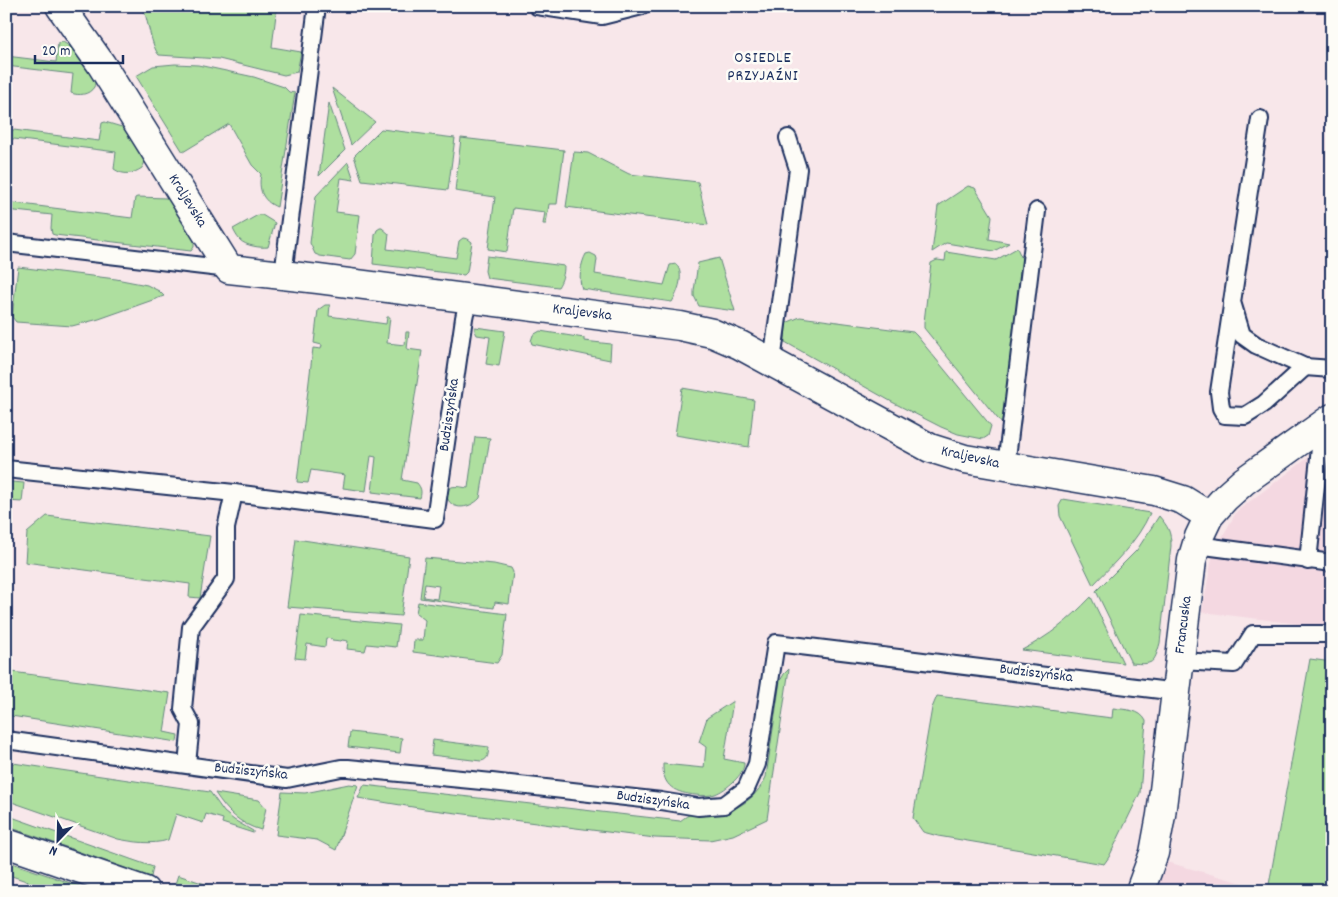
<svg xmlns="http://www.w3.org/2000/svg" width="1338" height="897" font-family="Dekko,sans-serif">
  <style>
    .built { fill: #f4d8e1 }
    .green { fill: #aedf9f; stroke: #64877e; fill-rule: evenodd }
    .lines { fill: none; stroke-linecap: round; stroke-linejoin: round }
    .lane-casing { stroke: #1b2f5e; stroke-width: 20 }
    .street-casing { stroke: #1b2f5e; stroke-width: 31 }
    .secondary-casing { stroke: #1b2f5e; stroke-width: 31 }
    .lane { stroke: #fdfcf7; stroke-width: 16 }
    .street { stroke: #fdfcf7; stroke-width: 28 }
    .secondary { stroke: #fdfcf7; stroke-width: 28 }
    .labels { text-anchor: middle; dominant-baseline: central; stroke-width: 5; stroke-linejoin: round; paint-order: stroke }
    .street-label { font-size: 15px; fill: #1b2f5e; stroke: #fdfcf7 }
    .neighbourhood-label { font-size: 16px; letter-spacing: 1px; fill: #1b2f5e; stroke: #fdfcf7 }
  </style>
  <rect width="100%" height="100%" fill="#f8e7ea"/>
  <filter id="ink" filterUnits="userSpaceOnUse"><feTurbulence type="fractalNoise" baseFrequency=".02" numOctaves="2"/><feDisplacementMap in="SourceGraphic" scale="10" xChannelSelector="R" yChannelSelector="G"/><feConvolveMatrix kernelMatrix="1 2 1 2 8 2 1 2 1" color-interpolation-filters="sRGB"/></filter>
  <g filter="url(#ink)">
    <g class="built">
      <path d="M1332 440V628L1202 612 1213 553 1237 511Z"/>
      <path d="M1163 861 1268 890 1270 891H1150Z"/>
    </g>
    <g class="green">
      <path d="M143 6H277L272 47 301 52 297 72 284 75 219 59 159 55C152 48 147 18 143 6Z"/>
      <path d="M63 42 75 50 96 79C95 82 95 85 94 87 89 95 79 96 71 93L73 74 6 66V56L56 62 58 43Z"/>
      <path d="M175 64 198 65 254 77 284 87 289 92 295 93 277 207C262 201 258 189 261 174L252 165 229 124 183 152 136 76 153 66Z"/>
      <path d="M332 88 375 122 351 145Z"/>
      <path d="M329 103 345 150 319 176Z"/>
      <path d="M105 122 125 128 128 131 144 158 145 162 142 168C133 174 124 176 114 169L116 152 6 138V129L99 141 102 123Z"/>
      <path d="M381 129 455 138 448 190 362 180 354 156Z"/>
      <path d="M461 138 564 150 557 204H549L546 224H543L545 212 513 208 507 252 488 249 495 197 455 191Z"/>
      <path d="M574 152 588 153 629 174 698 182 708 225 566 207Z"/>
      <path d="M348 162 354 180 341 178 336 212 360 215 355 254 350 260 320 256 315 254 310 243 316 196Z"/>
      <path d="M968 186 975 188 992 216 989 239 1009 243 994 251 946 243 932 252 938 206Z"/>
      <path d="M137 197 167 198 173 202 194 238V247L191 251 55 235 52 234 51 228 52 215 6 210V202L132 218 135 198Z"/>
      <path d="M258 215H262L275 223 268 247C260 248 246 246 240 240 237 237 235 233 233 229Z"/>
      <path d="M380 228H382L389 234 387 249 456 258 459 241 463 238 468 239 472 242 467 272 464 275 373 264 375 235 377 230Z"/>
      <path d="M1017 248 1023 261 1002 424 924 328V322L931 263 937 260 945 261 946 252 996 260Z"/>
      <path d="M590 253 596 256 597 259 595 274 664 285 670 265 676 264C685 274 678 292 672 302L582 289C578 279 581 263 586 254Z"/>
      <path d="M487 256 564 266C564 274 562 281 558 287L487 278 485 271Z"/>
      <path d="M719 258 735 311 699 306 694 296V291L698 263Z"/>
      <path d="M18 267 116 279 147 285 159 291 164 296 99 319 72 326 16 322 12 317Z"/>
      <path d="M325 305H330L329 316 386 324 387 317H390L387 343 405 345 406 332H409L407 349 422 351 402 480 417 483C421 488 422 491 420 498L372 492 376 457 371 456 366 491 343 488 345 475 311 470 308 483 297 482 313 348 321 349 322 345 314 343 318 310Z"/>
      <path d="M800 317 913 332 917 336 991 426 988 436 983 439 958 434 941 427 892 402 785 342 786 323Z"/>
      <path d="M475 327 505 331 499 366 486 364 490 337 477 335 475 331Z"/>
      <path d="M540 331 584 338V341L611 344 610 360 532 344 531 341 533 335Z"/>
      <path d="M682 388 754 400 749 447 675 435Z"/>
      <path d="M475 437 490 438 480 498C469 510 447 512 446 491 451 484 460 487 468 488Z"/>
      <path d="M12 482 24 483 22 502 6 501V483Z"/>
      <path d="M1063 499 1150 513C1138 541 1114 563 1093 585L1060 516 1059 506Z"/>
      <path d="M47 516 210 536 200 598 189 597 190 584 25 562 27 533Z"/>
      <path d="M1159 516C1168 527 1171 531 1171 546L1160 643C1154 664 1153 665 1131 663L1096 591 1137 550Z"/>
      <path d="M296 539 409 556 401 616 287 607Z"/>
      <path d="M425 558 494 564 511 568 513 572 509 604 495 602 494 608 420 598ZM425 584 439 586 437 599 423 597Z"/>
      <path d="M1091 597 1123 663 1022 650C1051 635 1068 621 1091 597Z"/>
      <path d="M418 602 507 614 502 655 497 663 413 652 414 640H423L425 620 416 613Z"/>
      <path d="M301 615 399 625 396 647 367 644 365 651 347 649 348 641 342 640 341 641 332 640V639L326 638 325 647 307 644 305 659 295 658Z"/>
      <path d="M1310 659 1332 662V891H1270L1268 890Z"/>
      <path d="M789 669 767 819 733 835 710 840 655 838 425 809 358 798 364 785 680 821C684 818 689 814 694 813 698 811 704 814 709 814 734 814 756 799 766 777L780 681 784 674Z"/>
      <path d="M12 672 170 693 164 732 178 735 177 742 11 716 7 711 6 706Z"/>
      <path d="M937 696 1112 718 1113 708C1126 710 1140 709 1146 721L1140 793 1109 857 1104 864 938 836 923 832 913 818 932 708Z"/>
      <path d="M733 701 724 759 744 763C745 774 726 790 715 794 709 796 702 796 696 795 676 793 662 787 663 764L704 768 706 747 699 742 707 718Z"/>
      <path d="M350 732 402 738 400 753 348 747Z"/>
      <path d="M433 740 489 747C488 753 489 760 481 761L431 755Z"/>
      <path d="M6 762 210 792 224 812 234 820 253 831V833L222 823 223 819 206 814 203 823 176 814 168 840C152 845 133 842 118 839L6 800Z"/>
      <path d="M349 784 358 785 336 850 317 840 276 835 282 792 305 793Z"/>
      <path d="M215 793 259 800 266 808 261 830C239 824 227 811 215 793Z"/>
      <path d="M6 815 153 867 151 877 6 826Z"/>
      <path d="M6 861 94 891H55L6 874Z"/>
      <path d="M178 875 226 891H194L175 884Z"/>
    </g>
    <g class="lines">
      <defs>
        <g id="lane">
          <path d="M537 6 602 16 642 6"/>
          <path d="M1260 119 1232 302 1242 335 1256 345 1305 367 1332 369"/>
          <path d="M6 243 229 269"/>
          <path d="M283 275 317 6"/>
          <path d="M1232 306 1219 392 1221 408 1225 415 1245 416 1264 404 1305 367"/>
          <path d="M772 362 798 169 788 138"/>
          <path d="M1006 466 1037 211"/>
          <path d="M6 469 234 493 435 519 464 318 468 299"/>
          <path d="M1197 545 1332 563"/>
          <path d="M1308 561 1320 448 1318 428"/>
          <path d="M1180 661 1234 664 1253 634H1332"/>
          <path d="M6 740 287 779 341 768H348L492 782 661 801 698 807 724 805 746 789 757 764 776 643 1177 692"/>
          <path d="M187 764 191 724 183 709 191 627 226 579V528L234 493"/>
        </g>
        <g id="street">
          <path d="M60 6 101 64 229 269 318 279 680 326 712 333 740 345 930 448 965 459 1154 491 1183 500 1209 516"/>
          <path d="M1140 891 1154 853 1161 815 1192 560 1199 537 1209 516 1225 498 1244 481 1332 418"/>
        </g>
        <path id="secondary" d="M6 843 145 891"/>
      </defs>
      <use href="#lane" class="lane-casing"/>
      <use href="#street" class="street-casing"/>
      <use href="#secondary" class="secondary-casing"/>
      <use href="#lane" class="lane"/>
      <use href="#street" class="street"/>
      <use href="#secondary" class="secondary"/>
    </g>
  </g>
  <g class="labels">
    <g class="street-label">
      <text transform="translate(187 201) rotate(58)">Kraljevska</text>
      <text transform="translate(582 313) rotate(7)">Kraljevska</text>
      <text transform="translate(450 415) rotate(-82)">Budziszyńska</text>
      <text transform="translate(970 458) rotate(13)">Kraljevska</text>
      <text transform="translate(1184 625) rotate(-83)">Francuska</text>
      <text transform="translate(1036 674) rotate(7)">Budziszyńska</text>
      <text transform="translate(251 772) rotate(6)">Budziszyńska</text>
      <text transform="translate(653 801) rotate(8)">Budziszyńska</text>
    </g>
    <g class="neighbourhood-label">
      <text x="763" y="58">OSIEDLE<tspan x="763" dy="18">PRZYJAŹNI</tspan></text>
    </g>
  </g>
  <rect width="1338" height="897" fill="none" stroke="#fdfcf7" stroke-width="25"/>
  <rect x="12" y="12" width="1313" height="872" fill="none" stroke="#1b2f5e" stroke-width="2" filter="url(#ink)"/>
  <g transform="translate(58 840) rotate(203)" stroke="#fdfcf7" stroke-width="4" paint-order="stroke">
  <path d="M0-4L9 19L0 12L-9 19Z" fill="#1b2f5e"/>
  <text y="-8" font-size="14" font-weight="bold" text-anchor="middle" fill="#1b2f5e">N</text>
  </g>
  <path d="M35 55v8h88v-8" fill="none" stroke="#1b2f5e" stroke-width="2.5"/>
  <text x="42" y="55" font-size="15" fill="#1b2f5e" stroke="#fdfcf7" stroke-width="4" paint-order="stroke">20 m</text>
</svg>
